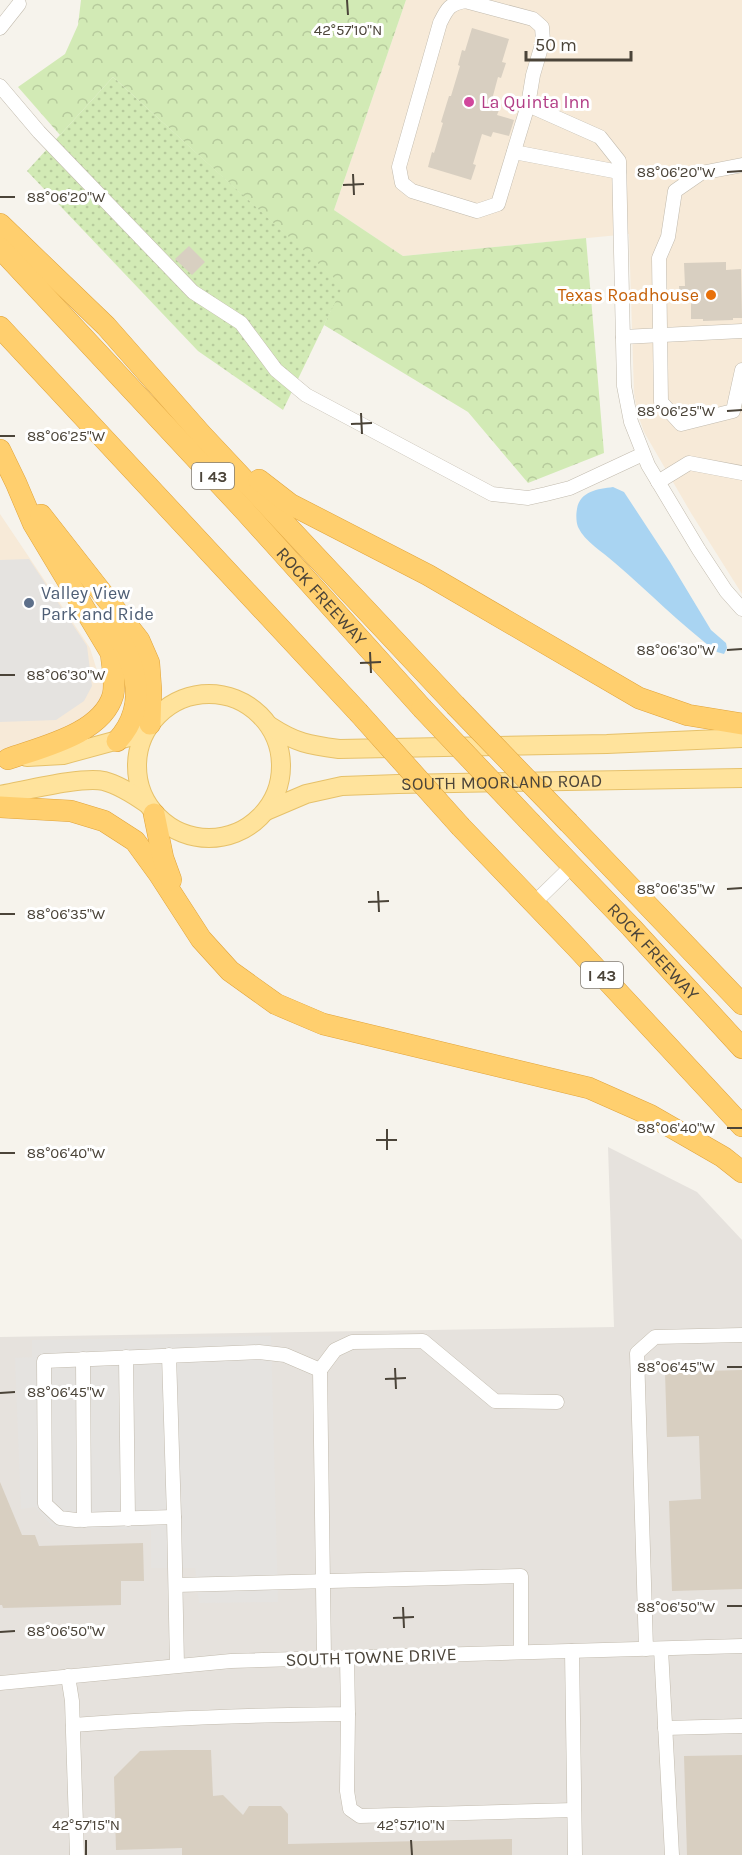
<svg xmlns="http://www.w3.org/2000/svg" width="742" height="1855" font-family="Karla,sans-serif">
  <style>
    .commercial { fill: #f7ead8 }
    .industrial { fill: #e6e2dd }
    .forest { fill: url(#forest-crowns) }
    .park { fill: url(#park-dots) }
    .parking { fill: #e5e3e0 }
    .water { fill: #a9d4f2 }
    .building { fill: #d8cfc1 }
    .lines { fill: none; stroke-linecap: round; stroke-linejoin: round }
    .minor-casing { stroke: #c2bbae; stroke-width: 15 }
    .major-casing { stroke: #e6c16a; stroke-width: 20 }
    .highway-casing { stroke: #e0a43c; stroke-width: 22 }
    .minor { stroke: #fff; stroke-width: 14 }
    .major { stroke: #ffe39c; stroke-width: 18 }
    .highway { stroke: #ffcf6e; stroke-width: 21 }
    .highway-bridge-casing { stroke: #e0a43c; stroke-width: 22; stroke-linecap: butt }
    .highway-bridge { stroke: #ffcf6e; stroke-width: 21 }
    .ticks { fill: none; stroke: #4b4439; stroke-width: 2 }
    .hotel-dot { fill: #d1479c; stroke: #fff; stroke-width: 2 }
    .food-dot { fill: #e8710a; stroke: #fff; stroke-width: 2 }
    .service-dot { fill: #5c6f8a; stroke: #fff; stroke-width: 2 }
    .labels { text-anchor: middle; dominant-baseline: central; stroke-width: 6; stroke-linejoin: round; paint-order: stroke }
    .shield { fill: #fff; stroke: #817c74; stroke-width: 1.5 }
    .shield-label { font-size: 16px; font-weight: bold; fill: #4b4439 }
    .hotel-label { font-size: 18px; fill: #b23c85; stroke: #fff; text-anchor: start }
    .food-label { font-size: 18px; fill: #c56008; stroke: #fff; text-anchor: end }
    .service-label { font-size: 18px; fill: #4e5e75; stroke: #fff; text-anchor: start }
    .street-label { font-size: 18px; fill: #4b4439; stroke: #fff }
    .ticks-label { font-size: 15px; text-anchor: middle; fill: #4b4439; stroke: #fff; stroke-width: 6; stroke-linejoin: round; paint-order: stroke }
  </style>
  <defs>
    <pattern id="forest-crowns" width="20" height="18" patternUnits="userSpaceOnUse" patternTransform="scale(1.5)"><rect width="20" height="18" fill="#d2eab5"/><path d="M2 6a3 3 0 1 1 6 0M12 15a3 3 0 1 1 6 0" fill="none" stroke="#b6ca9c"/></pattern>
    <pattern id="park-dots" width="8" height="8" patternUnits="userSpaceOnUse" patternTransform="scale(1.5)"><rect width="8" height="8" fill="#d2eab5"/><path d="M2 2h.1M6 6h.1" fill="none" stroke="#b6ca9c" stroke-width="1.8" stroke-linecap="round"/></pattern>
  </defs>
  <rect width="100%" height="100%" fill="#f6f3ec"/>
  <g class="commercial">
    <path d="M406 0H742V594L691 513 644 432 637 412 634 393 629 234 403 256 334 210Z"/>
    <path d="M0 514 90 648 99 677 114 682 106 712 0 759Z"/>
  </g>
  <path class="industrial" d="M608 1147 697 1192 742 1240V1855H0V1337L614 1327Z"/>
  <path class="forest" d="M81 0H406L334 210 403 256 586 238 604 453 528 483 468 412 324 325 342 286 113 77 60 135 18 87 65 54 78 25Z"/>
  <path class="park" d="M113 77 343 286 283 410 198 351 27 171Z"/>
  <g class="parking">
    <path d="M29 559 87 646 92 686 84 701 56 720 0 722V560Z"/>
    <path d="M271 1336 278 1602 199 1603 195 1568H151V1530L53 1527 35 1507 21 1509 15 1358 32 1357V1340Z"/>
  </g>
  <path class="water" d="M613 487 624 492 670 562 711 630 726 643 727 648 724 654 717 652C680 624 649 592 615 563 603 552 585 542 578 527 576 522 576 514 577 509 580 491 598 489 613 487Z"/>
  <g class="building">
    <path d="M472 28 509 39 502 62 506 63 501 78 498 77 490 107 499 110 497 115 514 120 509 136 493 132 491 137 482 134 473 164 476 165 471 180 428 167 432 152 434 153 443 123 441 122 449 96H451L460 66 458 65 462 50 465 51Z"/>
    <path d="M189 246 205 262 192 275 175 259Z"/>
    <path d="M726 262V270L741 269 742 318H733V320L703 321V319H691V301H680L679 286H685L684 263Z"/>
    <path d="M742 1370V1589L672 1591 669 1501 701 1499 699 1436 667 1437 665 1372Z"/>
    <path d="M0 1482 22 1535H35L39 1546 143 1543 144 1581H121V1605L3 1608 2 1605H0Z"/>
    <path d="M174 1750H211L213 1796 223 1795 243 1815 249 1806H281L288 1814V1844L512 1839V1855H182V1848L116 1850 114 1777 140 1751Z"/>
    <path d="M742 1755V1855H687L684 1756Z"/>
  </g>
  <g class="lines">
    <defs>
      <g id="minor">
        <path d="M465 1 533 19 542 27 543 41 533 75 528 105 498 204 477 211 412 191 402 183 399 167 440 23C447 9 449 4 465 1Z"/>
        <path d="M0 28 19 4"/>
        <path d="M0 86 39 132 193 292 241 323 276 370 306 395 492 494 528 498 546 494 570 488 643 454"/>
        <path d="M528 105 600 137 619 161 624 386 631 422 648 465 699 550 726 591 742 609"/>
        <path d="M514 152 619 172"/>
        <path d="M742 165 701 173 675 191 668 237 659 258 661 402 681 424 733 411 742 370"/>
        <path d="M623 337 742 331"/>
        <path d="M658 482 689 463 742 473"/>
        <path d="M534 903 572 866"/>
        <path d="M169 1355 174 1517"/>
        <path d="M126 1357 128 1519"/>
        <path d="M83 1359 84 1520"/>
        <path d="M320 1370 335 1350 352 1342 423 1341 495 1401 557 1402"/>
        <path d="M176 1585 521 1576V1652"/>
        <path d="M646 1649 637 1353 655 1337 742 1335"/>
        <path d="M661 1649 672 1855"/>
        <path d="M572 1651 575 1855"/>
        <path d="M177 1665 174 1517 76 1520 60 1518 45 1504 44 1361 259 1352 285 1355 320 1370 324 1658"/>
        <path d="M68 1676 72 1701 77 1855"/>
        <path d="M0 1683 231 1661 742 1646"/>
        <path d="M348 1714 347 1791 350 1809 360 1816 574 1810"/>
        <path d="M73 1725C165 1718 256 1715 348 1714L347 1657"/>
        <path d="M665 1728 742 1726"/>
      </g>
      <g id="major">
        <circle cx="209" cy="766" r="72"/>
        <path d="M270 726C296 743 309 745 339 749L607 744 742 738"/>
        <path d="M27 757 63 755 129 737"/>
        <path d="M0 795C24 791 82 776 104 781 119 785 133 794 146 803"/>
        <path id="s1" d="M266 811 306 794 342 786 398 784 742 778"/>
      </g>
      <g id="highway">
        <path d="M0 224 106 326 201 434 455 705"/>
        <path id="s2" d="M0 248 244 510 422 708"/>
        <path d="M0 327 358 712"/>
        <path d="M0 450 16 483 33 523 111 653C112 666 116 682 113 695 102 734 41 747 8 759"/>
        <path d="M259 480 290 504 428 575 639 698 688 715 742 724"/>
        <path d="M41 515 139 640 149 663 151 690 150 724"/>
        <path d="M107 618C132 655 153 702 117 741"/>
        <path d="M0 807 71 811 104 821 135 841 159 874 201 939 230 971 276 1004 323 1024 589 1088 650 1115 723 1157 742 1172"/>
        <path d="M154 814 163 858 171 880"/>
        <path d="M569 823 742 1004"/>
        <path id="s3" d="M532 824 631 927 742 1048"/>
        <path d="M461 827 576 947 742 1126"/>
      </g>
    </defs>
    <use href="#minor" class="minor-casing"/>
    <use href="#major" class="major-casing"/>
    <use href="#highway" class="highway-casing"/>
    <use href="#minor" class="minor"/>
    <use href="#major" class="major"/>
    <use href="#highway" class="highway"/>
    <defs>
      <g id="highway-bridge">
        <path d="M455 705 569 823"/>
        <path d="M422 708 532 824"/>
        <path d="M358 712 461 827"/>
      </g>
    </defs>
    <use href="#highway-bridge" class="highway-bridge-casing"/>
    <use href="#highway-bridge" class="highway-bridge"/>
  </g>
  <path class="ticks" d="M347 0 348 15M727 172 742 171M353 174 354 195M343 185 364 184M0 197H15M727 411 742 410M361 413 362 434M351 424 372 423M0 436H15M727 650 742 649M370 652 371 673M360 663 381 662M0 675H15M727 889 742 888M378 891 379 912M368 902 389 901M0 914H15M727 1128H742M387 1129V1150M376 1140H397M0 1153H15M727 1367H742M395 1368 396 1389M385 1379 406 1378M0 1393 15 1392M727 1606H742M403 1607 404 1628M393 1618 414 1617M0 1632 15 1631M86 1840V1855M411 1840 412 1855"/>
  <circle class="hotel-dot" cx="469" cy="102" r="6"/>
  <circle class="food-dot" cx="711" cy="295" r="6"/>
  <circle class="service-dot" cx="29" cy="603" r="6"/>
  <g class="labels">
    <g class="shield">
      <rect x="192" y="463" width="42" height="26" rx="4.5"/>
      <rect x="581" y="962" width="42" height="26" rx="4.5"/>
    </g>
    <g class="shield-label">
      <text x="213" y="476">I 43</text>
      <text x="602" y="975">I 43</text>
    </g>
    <g class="hotel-label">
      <text x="481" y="102">La Quinta Inn</text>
    </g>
    <g class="food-label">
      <text x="699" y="295">Texas Roadhouse</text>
    </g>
    <g class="service-label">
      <text x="41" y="593">Valley View<tspan x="41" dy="21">Park and Ride</tspan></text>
    </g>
    <g class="street-label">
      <text stroke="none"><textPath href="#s2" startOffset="474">ROCK FREEWAY</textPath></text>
      <text stroke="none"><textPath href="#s1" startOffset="240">SOUTH MOORLAND ROAD</textPath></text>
      <text stroke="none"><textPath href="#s3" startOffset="176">ROCK FREEWAY</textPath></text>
      <text transform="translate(371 1657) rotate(-2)">SOUTH TOWNE DRIVE</text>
    </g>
  </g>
  <g class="ticks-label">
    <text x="348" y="35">42°57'10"N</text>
    <text x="676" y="177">88°06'20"W</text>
    <text x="66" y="202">88°06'20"W</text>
    <text x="676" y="416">88°06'25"W</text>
    <text x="66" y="441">88°06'25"W</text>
    <text x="676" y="655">88°06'30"W</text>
    <text x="66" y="680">88°06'30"W</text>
    <text x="676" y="894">88°06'35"W</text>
    <text x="66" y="919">88°06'35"W</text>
    <text x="676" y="1133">88°06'40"W</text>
    <text x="66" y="1158">88°06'40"W</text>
    <text x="676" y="1372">88°06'45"W</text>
    <text x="66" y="1397">88°06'45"W</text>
    <text x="676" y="1612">88°06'50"W</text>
    <text x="66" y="1636">88°06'50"W</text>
    <text x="86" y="1830">42°57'15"N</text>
    <text x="411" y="1830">42°57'10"N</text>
  </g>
  <path d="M526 51v9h105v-9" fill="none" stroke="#4b4439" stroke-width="3"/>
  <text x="535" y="51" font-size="18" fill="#4b4439" stroke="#ffffff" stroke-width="4.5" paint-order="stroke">50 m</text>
</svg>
